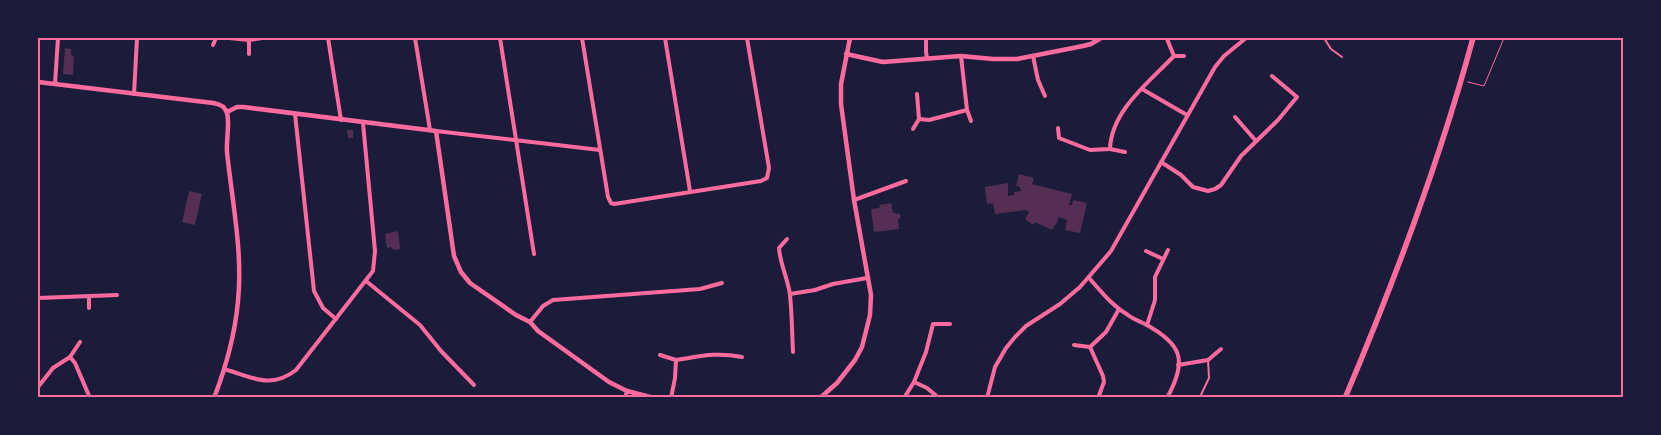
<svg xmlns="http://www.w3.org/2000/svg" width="1661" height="435" font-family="Inter,sans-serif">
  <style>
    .building { fill: #542f53 }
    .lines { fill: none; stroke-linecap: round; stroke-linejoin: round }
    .path { stroke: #ff6b9d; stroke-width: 1 }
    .service { stroke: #ff6b9d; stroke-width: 2 }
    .minor { stroke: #ff6b9d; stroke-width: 4 }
    .tertiary { stroke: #ff6b9d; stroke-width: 4.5 }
    .primary { stroke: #ff6b9d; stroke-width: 5.5 }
    .neatline { fill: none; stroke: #ff6b9d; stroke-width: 2 }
  </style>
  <rect width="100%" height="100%" fill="#1b1b3a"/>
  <g class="building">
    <path d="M65 48 71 49V55L74 56 73 75 63 74Z"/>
    <path d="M347 130H353V138H348Z"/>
    <path d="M1019 174 1034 178 1032 184 1072 194 1069 205H1072L1073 200 1087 203 1080 233 1065 230 1067 220 1058 217V221L1052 230 1035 222 1033 225 1025 219 1029 212 1026 210 995 214 993 203 987 204 985 187 1008 183V196L1014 195V192L1021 191 1020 187 1016 186Z"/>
    <path d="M189 191 202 194 195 225 182 222Z"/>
    <path d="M891 203 893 213 900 214V219H898L899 229 874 232 871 209 880 208 879 205Z"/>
    <path d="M398 231 400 249 394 250 391 247 387 248 385 234Z"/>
  </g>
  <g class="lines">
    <path class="path" d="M1468 82 1484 86 1504 38"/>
    <g class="service">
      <path d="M1324 38 1331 49 1342 57"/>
      <path d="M1200 397 1209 378 1208 360"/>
    </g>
    <g class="minor">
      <path d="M229 38 249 40 262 38"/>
      <path d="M328 38 341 120"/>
      <path d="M415 38 430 130"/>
      <path d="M500 38 534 254"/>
      <path d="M582 38 608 197 611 203 614 204 761 181 767 178 769 168 747 38"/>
      <path d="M665 38 690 191"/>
      <path d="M926 38V52L927 58"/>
      <path d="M249 40V54"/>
      <path d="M213 45 216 38"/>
      <path d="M1033 56 1038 80 1045 96"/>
      <path d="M1174 56H1184"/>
      <path d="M55 84 58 38"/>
      <path d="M1142 89 1187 115"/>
      <path d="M134 94 137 38"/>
      <path d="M917 94 919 119"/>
      <path d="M967 110 971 121"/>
      <path d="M295 114 314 291 323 308 336 319"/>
      <path d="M1235 117 1256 141"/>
      <path d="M1058 128 1059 138 1090 150 1110 149C1111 111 1149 82 1174 56L1167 39"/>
      <path d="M913 129 919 119 929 120 967 110 961 56"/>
      <path d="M436 131 600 150"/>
      <path d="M1110 149 1125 152"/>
      <path d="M1161 162 1181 175 1193 187 1208 191 1215 189 1221 185 1241 156 1278 120 1297 97 1272 76"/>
      <path d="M854 200 906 181"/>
      <path d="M787 239 779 248C780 264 788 279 790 295 792 314 792 333 793 352"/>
      <path d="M1146 251 1163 259"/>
      <path d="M1089 278C1101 291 1112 306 1128 315 1133 319 1139 321 1145 324 1182 344 1188 360 1167 398"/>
      <path d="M366 281 420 325 441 351 474 385"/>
      <path d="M790 294 815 290 833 284 867 278"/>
      <path d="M38 298 117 295"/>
      <path d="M89 308V296"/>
      <path d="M530 322 543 306 553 300 700 289 722 283"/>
      <path d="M1147 325 1155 300V277L1168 250"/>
      <path d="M1074 345 1090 347"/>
      <path d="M660 355 676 360"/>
      <path d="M70 357 75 363 90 398"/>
      <path d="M1178 365 1208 360 1221 349"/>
      <path d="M224 369C252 377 270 390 296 370L373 271 375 251 363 123"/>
      <path d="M38 387 53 368 70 357 80 342"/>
      <path d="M625 398 627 391"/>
      <path d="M671 398 675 378 676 360C702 356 716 352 742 357"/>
      <path d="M904 398 914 382"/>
      <path d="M939 398 927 388 914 382 926 352 933 324H950"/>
      <path d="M987 398 995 367 1006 348 1015 337 1026 326 1060 304 1080 287 1111 251 1215 67 1224 56 1246 38"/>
      <path d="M1098 398 1104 382 1103 376 1090 347 1106 332 1119 309"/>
    </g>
    <g class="tertiary">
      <path d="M846 54 883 62 961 56 993 59H1017L1083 46 1091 44 1101 38"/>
      <path d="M38 82 213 103C220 104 225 106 227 113 230 124 226 140 227 152 232 201 243 252 238 301 235 334 226 367 214 398"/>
      <path d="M227 112 237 107H243L436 131 454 256 461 272 470 283 516 315 530 322 538 331 609 382 627 391 654 398"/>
      <path d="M820 398 837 383 855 360 862 347 870 315 871 295 854 200 841 104V84L850 38"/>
    </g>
    <path class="primary" d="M1345 398C1395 280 1440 160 1473 38"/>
  </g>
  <rect width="1661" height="435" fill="none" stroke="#1b1b3a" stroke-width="78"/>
  <rect x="39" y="39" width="1583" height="357" class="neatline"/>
</svg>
